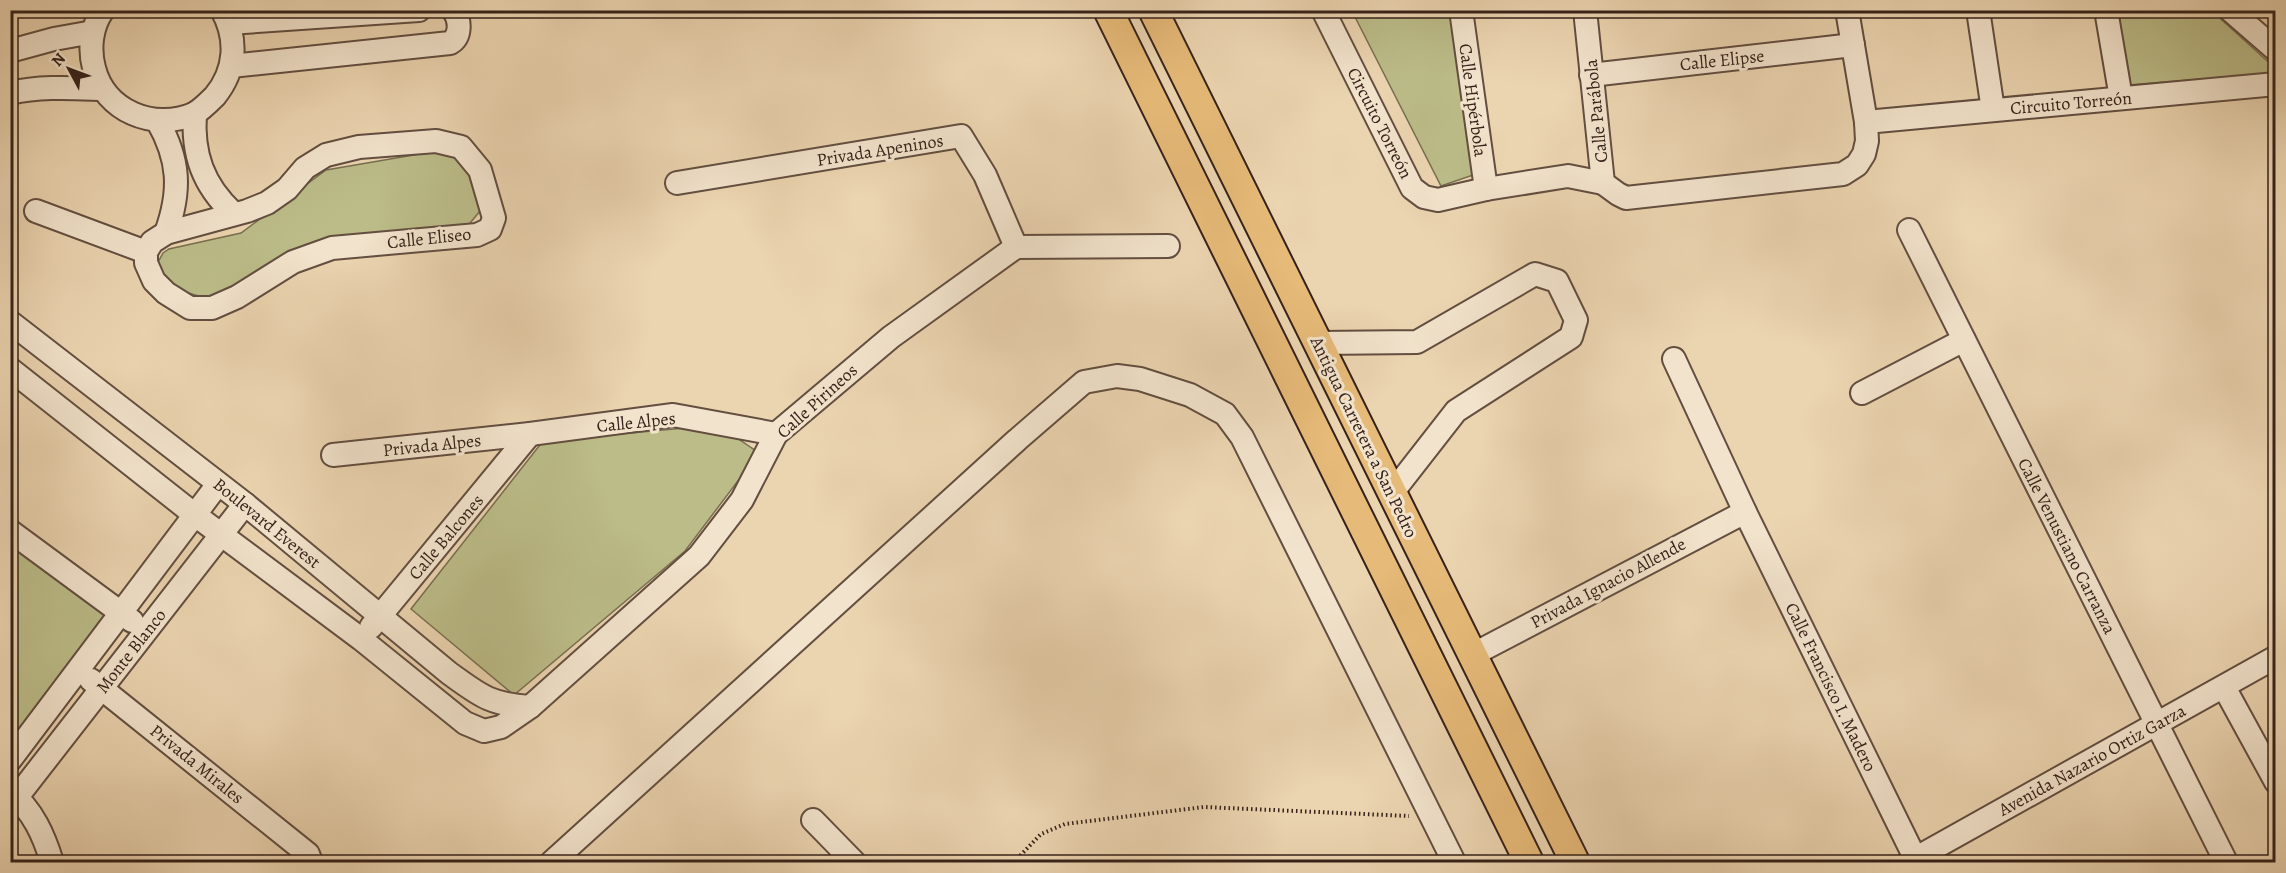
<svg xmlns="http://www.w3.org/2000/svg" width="2286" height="873" font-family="Alegreya,serif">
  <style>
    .green { fill: #bbbc88; stroke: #786f51; stroke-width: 1.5 }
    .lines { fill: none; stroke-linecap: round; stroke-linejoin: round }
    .minor-casing { stroke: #634e40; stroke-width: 26 }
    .major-casing { stroke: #36221a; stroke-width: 32 }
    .path { stroke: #36221a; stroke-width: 4; stroke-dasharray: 1.5 3; stroke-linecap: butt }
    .minor { stroke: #f2e3cc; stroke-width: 22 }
    .major { stroke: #e6ba78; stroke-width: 28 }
    .labels { text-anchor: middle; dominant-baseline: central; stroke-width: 6; stroke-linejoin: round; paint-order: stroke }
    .street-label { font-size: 18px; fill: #36221a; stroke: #f2e3cc }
  </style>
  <rect width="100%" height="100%" fill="#ebd4b0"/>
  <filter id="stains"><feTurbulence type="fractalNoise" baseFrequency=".00333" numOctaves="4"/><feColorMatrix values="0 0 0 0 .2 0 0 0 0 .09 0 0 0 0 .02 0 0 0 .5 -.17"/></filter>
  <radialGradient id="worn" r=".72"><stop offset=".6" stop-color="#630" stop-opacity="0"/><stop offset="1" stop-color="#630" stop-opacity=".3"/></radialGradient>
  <g class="green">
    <path d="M1352 11H1457L1476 174 1441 186Z"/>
    <path d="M2115 11H2212L2275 68V73L2129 85Z"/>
    <path d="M437 151 456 158 469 175 480 211 466 228 330 240 211 299C183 293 173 290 156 266L163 253 169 249 241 233 326 170Z"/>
    <path d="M685 428 734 436 759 453 685 551 514 695 411 609 543 441Z"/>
    <path d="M11 544 105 614 11 743Z"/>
  </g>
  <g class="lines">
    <defs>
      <g id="minor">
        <path d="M103 10C91 27 89 49 94 68 105 111 153 131 194 114 201 110 209 102 215 96 236 70 238 39 222 10"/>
        <path d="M1323 10 1412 188 1424 197 1438 200 1486 189 1568 176 1603 183"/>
        <path d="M1461 10 1486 189"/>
        <path d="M1585 10 1603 183 1618 194 1626 198 1843 174 1857 165 1864 154 1867 141 1866 122 1847 10"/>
        <path d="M1978 10 1993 110"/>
        <path d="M2106 10 2121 98"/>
        <path d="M2230 10 2276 50"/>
        <path d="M229 23 419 10"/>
        <path d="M10 51 54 39 93 32"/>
        <path d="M231 66 450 43C461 37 461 20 453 10"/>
        <path d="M1591 75 1853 45"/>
        <path d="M10 93C41 86 71 88 102 89"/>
        <path d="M195 113C192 154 203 185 233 213"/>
        <path d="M157 120C180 160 181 191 166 233"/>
        <path d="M1866 122 2276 84"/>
        <path d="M436 141 461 147 480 170 494 218 490 229 477 235 332 248 293 262 237 297 212 308H190L166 293 154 281 146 263V252L152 242 166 233 247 211 267 203 287 189 305 168 326 155 359 147Z"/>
        <path d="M677 183 961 136 985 175 1016 247"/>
        <path d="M36 211 146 252"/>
        <path d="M1909 230 2226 862"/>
        <path d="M10 322 245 504 449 673C481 696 489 704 530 707"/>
        <path d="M1318 343 1417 342 1535 274 1557 281 1576 320 1571 337 1456 411 1392 493"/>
        <path d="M1674 359 1745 512 1917 862"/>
        <path d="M10 369 195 515 361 639 465 723 484 731 501 727 530 707 699 556 742 500 776 434 891 337 1016 247 1168 246"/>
        <path d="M1862 393 1964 340"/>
        <path d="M333 455 530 434 673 415 776 434"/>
        <path d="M10 531 132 621"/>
        <path d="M371 627 530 434"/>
        <path d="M1472 655 1745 512"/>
        <path d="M91 680 308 854 311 862"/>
        <path d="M2224 687 2276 782"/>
        <path d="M10 760 218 484"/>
        <path d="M10 792C33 810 44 836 52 862"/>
        <path d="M17 797 245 504"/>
        <path d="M813 820 854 862"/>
        <path d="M552 862 1017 440 1084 382 1117 376 1140 379 1190 395 1225 414 1242 437 1454 862"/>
        <path d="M1909 862 2276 657"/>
      </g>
      <g id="major">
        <path d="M1108 10 1529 862"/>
        <path d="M1153 10 1575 862"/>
      </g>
    </defs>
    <use href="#minor" class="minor-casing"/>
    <use href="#major" class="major-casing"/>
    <path class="path" d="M1014 862 1041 834 1065 824 1204 807 1409 816"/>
    <use href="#minor" class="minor"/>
    <use href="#major" class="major"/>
  </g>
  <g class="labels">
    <g class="street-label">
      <text transform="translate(1722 60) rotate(-6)">Calle Elipse</text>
      <text transform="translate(1473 100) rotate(82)">Calle Hipérbola</text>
      <text transform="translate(2071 103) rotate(-5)">Circuito Torreón</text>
      <text transform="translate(1596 111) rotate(-96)">Calle Parábola</text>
      <text transform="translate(1380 123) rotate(63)">Circuito Torreón</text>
      <text transform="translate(880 150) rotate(-9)">Privada Apeninos</text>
      <text transform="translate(429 238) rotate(-6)">Calle Eliseo</text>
      <text transform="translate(817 401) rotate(-42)">Calle Pirineos</text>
      <text transform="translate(636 422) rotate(-6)">Calle Alpes</text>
      <text transform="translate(1364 437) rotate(64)">Antigua Carretera a San Pedro</text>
      <text transform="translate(432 445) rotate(-6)">Privada Alpes</text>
      <text transform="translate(267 523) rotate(39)">Boulevard Everest</text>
      <text transform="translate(446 537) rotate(-50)">Calle Balcones</text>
      <text transform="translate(2067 546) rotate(63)">Calle Venustiano Carranza</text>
      <text transform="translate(1608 583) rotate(-28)">Privada Ignacio Allende</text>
      <text transform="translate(131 651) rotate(-52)">Monte Blanco</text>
      <text transform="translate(1831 687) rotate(64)">Calle Francisco I. Madero</text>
      <text transform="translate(2092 760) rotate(-29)">Avenida Nazario Ortiz Garza</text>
      <text transform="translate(197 764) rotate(39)">Privada Mirales</text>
    </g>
  </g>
  <rect width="2286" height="873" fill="none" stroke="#ebd4b0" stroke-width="36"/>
  <rect x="12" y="12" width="2262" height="849" fill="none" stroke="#36221a" stroke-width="3"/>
  <rect x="18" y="18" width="2250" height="837" fill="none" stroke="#36221a" stroke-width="1.5"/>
  <g transform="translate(69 69) rotate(311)" stroke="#f2e3cc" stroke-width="4.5" paint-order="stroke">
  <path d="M0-4.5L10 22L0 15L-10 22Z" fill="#36221a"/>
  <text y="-9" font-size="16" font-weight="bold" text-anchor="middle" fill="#36221a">N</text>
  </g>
  <rect width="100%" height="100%" filter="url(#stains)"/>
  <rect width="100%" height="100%" fill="url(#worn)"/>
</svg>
